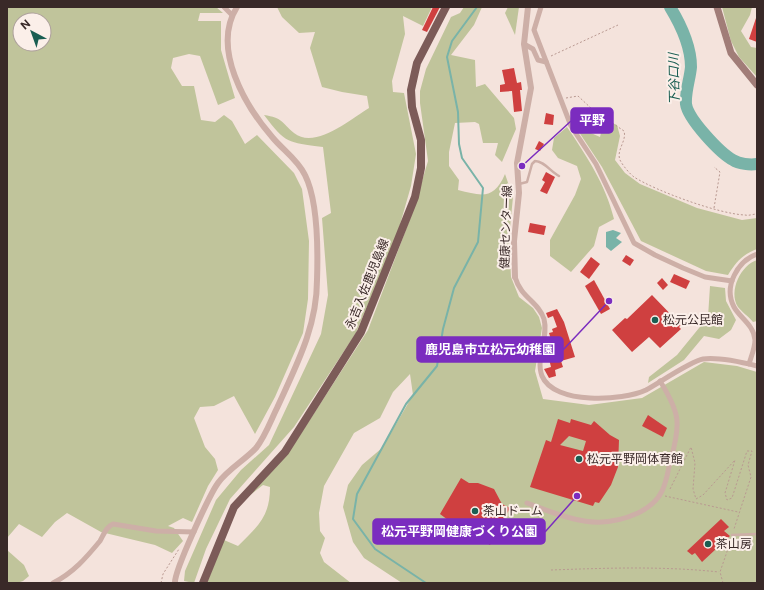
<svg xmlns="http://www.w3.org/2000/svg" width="764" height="590" font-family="'Public Sans','Noto Sans JP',sans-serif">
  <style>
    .green { fill: #c0c49b; fill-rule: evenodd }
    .water { fill: #79b3a8 }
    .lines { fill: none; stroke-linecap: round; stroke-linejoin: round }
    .stream { stroke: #79b3a8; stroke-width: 2 }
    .river { stroke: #79b3a8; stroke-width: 12 }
    .building { fill: #cf4040; fill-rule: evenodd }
    .path { stroke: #b99991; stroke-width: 1; stroke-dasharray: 2 2; stroke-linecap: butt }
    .service { stroke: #cdafa7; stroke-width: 2.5 }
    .minor { stroke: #cdafa7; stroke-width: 5 }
    .tertiary { stroke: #cdafa7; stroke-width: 6 }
    .secondary { stroke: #a17d78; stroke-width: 7 }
    .primary { stroke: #7c5b58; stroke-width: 8 }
    .poi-dot { fill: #1a5e52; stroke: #fbefe9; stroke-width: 1.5 }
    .labels { text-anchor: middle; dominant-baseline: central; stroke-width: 4; stroke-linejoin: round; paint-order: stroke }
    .street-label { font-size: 12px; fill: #392928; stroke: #fbefe9 }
    .poi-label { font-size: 12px; fill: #392928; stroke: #fbefe9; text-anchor: start }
    .water-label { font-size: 13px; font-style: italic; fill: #1a5e52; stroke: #fbefe9 }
    .leader { fill: none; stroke: #7b2cbf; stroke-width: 1.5 }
    .callout-dot { fill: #7b2cbf; stroke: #fbefe9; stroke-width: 1.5 }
    .callout { fill: #7b2cbf; stroke: #7b2cbf; stroke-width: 1.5 }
    .callout-label { font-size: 13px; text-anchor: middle; font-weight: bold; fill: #fff }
  </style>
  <rect width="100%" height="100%" fill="#f4e3dc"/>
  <g class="green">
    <path d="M7 7H216L223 13H200L198 21H221V50L235 98 218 105 200 56 189 54 173 58 171 68 182 86H194L201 120 215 122 224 115 232 121 245 144 257 135 294 173 302 189 309 241 308 299 303 333 275 397 255 434 234 396 214 406 200 407 194 418 205 447 215 459 218 470 208 486 192 522 183 518 168 526 174 528 183 541 172 553 155 545 101 532 67 513 55 522 42 537 19 524 7 538ZM20 20H44V44H20Z"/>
    <path d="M277 7H432L423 26 403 16 405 34 392 81 393 92 404 93 416 154 411 186 397 235 356 333 294 427 230 499 206 549 194 583 184 581 185 571 216 500 241 470 269 445 321 334 328 295 322 218 331 213 323 147C287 142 286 144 264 115 283 118 281 122 294 133 315 150 351 119 369 108L367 96 342 92 322 87 310 48 315 32 299 33 282 17Z"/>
    <path d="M464 7H482L474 25 451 55 475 60 476 87 485 84 514 118 516 129 502 162 495 155 498 143H483L479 124 475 122 455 123 449 152V166L459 180 458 190C482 196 494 200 505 174L513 197 509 238 511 277 519 297 533 308 539 317 542 328 535 371 543 399 589 405 642 398 704 362 737 366 757 372V583H402L364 558 353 542 343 507 348 485 362 465 382 448 413 395 410 374 393 392 380 418 354 433 324 486 319 513 320 531 325 538 320 553 324 562 351 583H207L224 540 238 546C258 526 270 517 270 487L263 485 240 503 289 452 368 330 413 211 428 161 420 103V91L426 69 451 17 460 13Z"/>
    <path d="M508 7H519L515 35 505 13Z"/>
    <path d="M722 7H752L750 15 741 31 751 47 757 48V77L739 57 731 41Z"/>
    <path d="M598 117 617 125 620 136 615 160 625 173 640 184 697 208 742 220 757 218V249C743 254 736 262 728 275L706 271 641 241 602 167 575 126 600 137 602 129Z"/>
    <path d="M567 127C586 155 606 185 614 219L599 227 594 246 571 272 550 256V240L575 195 581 179 577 166 558 158 552 150 554 138Z"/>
    <path d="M757 260V321L753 322C749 317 741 311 738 307 728 291 741 265 757 260Z"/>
    <path d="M710 286 725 288 726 301 736 320 731 330 719 339 704 336 684 360 648 383 649 377 677 355 708 317Z"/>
    <path d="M7 550 24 565 29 576 23 581 17 583H7Z"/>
  </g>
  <path class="water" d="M613 230 621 233 616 238 622 242 611 251 606 247V232Z"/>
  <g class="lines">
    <path class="stream" d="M426 583 375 549 353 519 357 494 406 404 437 366 443 329 454 288 478 242 483 188 462 158 459 144 458 112 447 57 452 41 477 7"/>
    <path class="river" d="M670 7C681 25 691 46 691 67 690 79 685 92 686 104 688 119 720 153 733 160 739 164 750 165 757 164"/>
  </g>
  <g class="building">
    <path d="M433 7H440L427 32 422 30Z"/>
    <path d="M756 18H757V42L749 39Z"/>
    <path d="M514 68 517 83 521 82 522 90H520L522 111 514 112 512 91 500 92V85L505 84 502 70Z"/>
    <path d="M546 113 554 115 553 125 544 124Z"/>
    <path d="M539 141 544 144 540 151 535 149Z"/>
    <path d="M546 172 555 177 547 194 540 191 545 182 542 180Z"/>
    <path d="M530 223 546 226 544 235 528 232Z"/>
    <path d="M626 255 634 260 630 266 622 261Z"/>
    <path d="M591 257 600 264 589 279 580 272Z"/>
    <path d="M674 274 690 281 686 289 670 282Z"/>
    <path d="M662 278 668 285 663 290 657 283Z"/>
    <path d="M594 280 610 309 601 314 585 286Z"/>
    <path d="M652 295 681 325 679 327 681 329 660 348 649 337 632 352 612 330 625 318 627 319Z"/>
    <path d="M557 309 564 322 575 357 561 361 563 367 555 370 556 376 549 378 544 369 551 367 547 351 554 349 549 333 553 332 552 329 557 327 553 316 548 318 546 313Z"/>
    <path d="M648 415 667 428 663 437 642 426Z"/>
    <path d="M558 419 570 423 571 419 591 425 594 421 610 435 619 440 618 467 611 485 599 503 595 502 593 506 530 487 546 440 551 442ZM569 436 586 441 583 451 560 445Z"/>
    <path d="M461 478 469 483H478L494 489 502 504 510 508 490 545 482 540 466 539 458 534 448 520 440 514Z"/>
    <path d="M721 519 729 527 724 531 730 536 702 562 695 553 692 555 687 551Z"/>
  </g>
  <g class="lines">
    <g class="path">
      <path d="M551 56 618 25"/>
      <path d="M566 98 578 96 593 110 624 131C627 141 616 150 620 160 623 166 630 174 634 177 656 191 719 214 745 215 749 216 753 214 757 214"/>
      <path d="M714 208 720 172 714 167"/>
      <path d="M670 489 691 447 695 463 693 489 696 499 703 495 735 460 725 493 727 500 732 498 747 451H752L748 465 751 477 734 529"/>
      <path d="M665 496 738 512"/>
      <path d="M551 570C607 568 663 566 719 572"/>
      <path d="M161 583 163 574 179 549"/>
      <path d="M723 583 720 572 731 540"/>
    </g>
    <g class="service">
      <path d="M519 184 527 182 532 164 535 161C544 161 551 172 559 176"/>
      <path d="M732 535 757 534"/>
    </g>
    <g class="minor">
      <path d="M224 7 232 15"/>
      <path d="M541 7 534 30 571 126 596 164 634 243 655 255 683 268 705 277 732 281"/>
      <path d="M524 44 533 49 538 60 546 62"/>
      <path d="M515 277C521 298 538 301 544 319 549 337 535 358 542 376 554 405 623 401 646 390 659 383 691 361 703 359 719 357 741 362 757 366"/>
      <path d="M749 364C751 357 755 348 755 340 754 325 740 318 734 307 723 286 738 261 757 254"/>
      <path d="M527 503C567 518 597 532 638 513 648 508 657 502 662 491 667 481 668 469 671 459 681 423 680 413 660 381"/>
      <path d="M53 583C73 573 86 558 100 541 104 534 106 527 113 524L156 531 194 532"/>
    </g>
    <g class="tertiary">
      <path d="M515 277 514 241 519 193 517 163 531 88 524 44 528 7"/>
      <path d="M175 583C174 571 210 494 218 483 228 469 245 460 256 448 265 437 271 420 277 408 296 366 317 327 317 280 318 250 318 201 305 175 298 160 283 150 273 138 245 106 211 48 237 7"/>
    </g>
    <path class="secondary" d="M717 7 731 53 757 85"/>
    <path class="primary" d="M203 583 234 507 285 452 361 332 415 197 421 168V140L412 107 411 90 417 63 446 7"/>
  </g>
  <g class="poi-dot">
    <circle cx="655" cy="320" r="4"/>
    <circle cx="579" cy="459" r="4"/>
    <circle cx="475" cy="511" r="4"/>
    <circle cx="708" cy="544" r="4"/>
  </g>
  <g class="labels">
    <g class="street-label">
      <text transform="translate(506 227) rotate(-88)">健康センター線</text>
      <text transform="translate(367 284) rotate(-68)">永吉入佐鹿児島線</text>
    </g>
    <g class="poi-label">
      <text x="663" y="320">松元公民館</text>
      <text x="587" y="459">松元平野岡体育館</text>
      <text x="483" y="511">茶山ドーム</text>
      <text x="716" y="544">茶山房</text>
    </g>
    <g class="water-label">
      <text transform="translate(674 79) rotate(-91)">下谷口川</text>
    </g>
  </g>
  <path class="leader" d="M522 166L571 121M609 301L563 350M577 496L545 532"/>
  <g class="callout-dot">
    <circle cx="522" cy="166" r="4"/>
    <circle cx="609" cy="301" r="4"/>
    <circle cx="577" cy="496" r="4"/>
  </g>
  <g class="callout">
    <rect x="571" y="108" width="42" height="25" rx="4"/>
    <rect x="417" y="337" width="146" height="25" rx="4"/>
    <rect x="373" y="519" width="172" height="25" rx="4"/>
  </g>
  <g class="callout-label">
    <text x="592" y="125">平野</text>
    <text x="490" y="354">鹿児島市立松元幼稚園</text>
    <text x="459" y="536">松元平野岡健康づくり公園</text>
  </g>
  <rect width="764" height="590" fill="none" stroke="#392928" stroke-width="16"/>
  <g transform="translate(32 32) rotate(319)"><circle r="19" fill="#fbefe9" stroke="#ada09c"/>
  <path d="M0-3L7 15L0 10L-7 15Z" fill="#1a5e52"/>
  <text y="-6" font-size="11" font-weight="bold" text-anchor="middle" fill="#392928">N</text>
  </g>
</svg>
